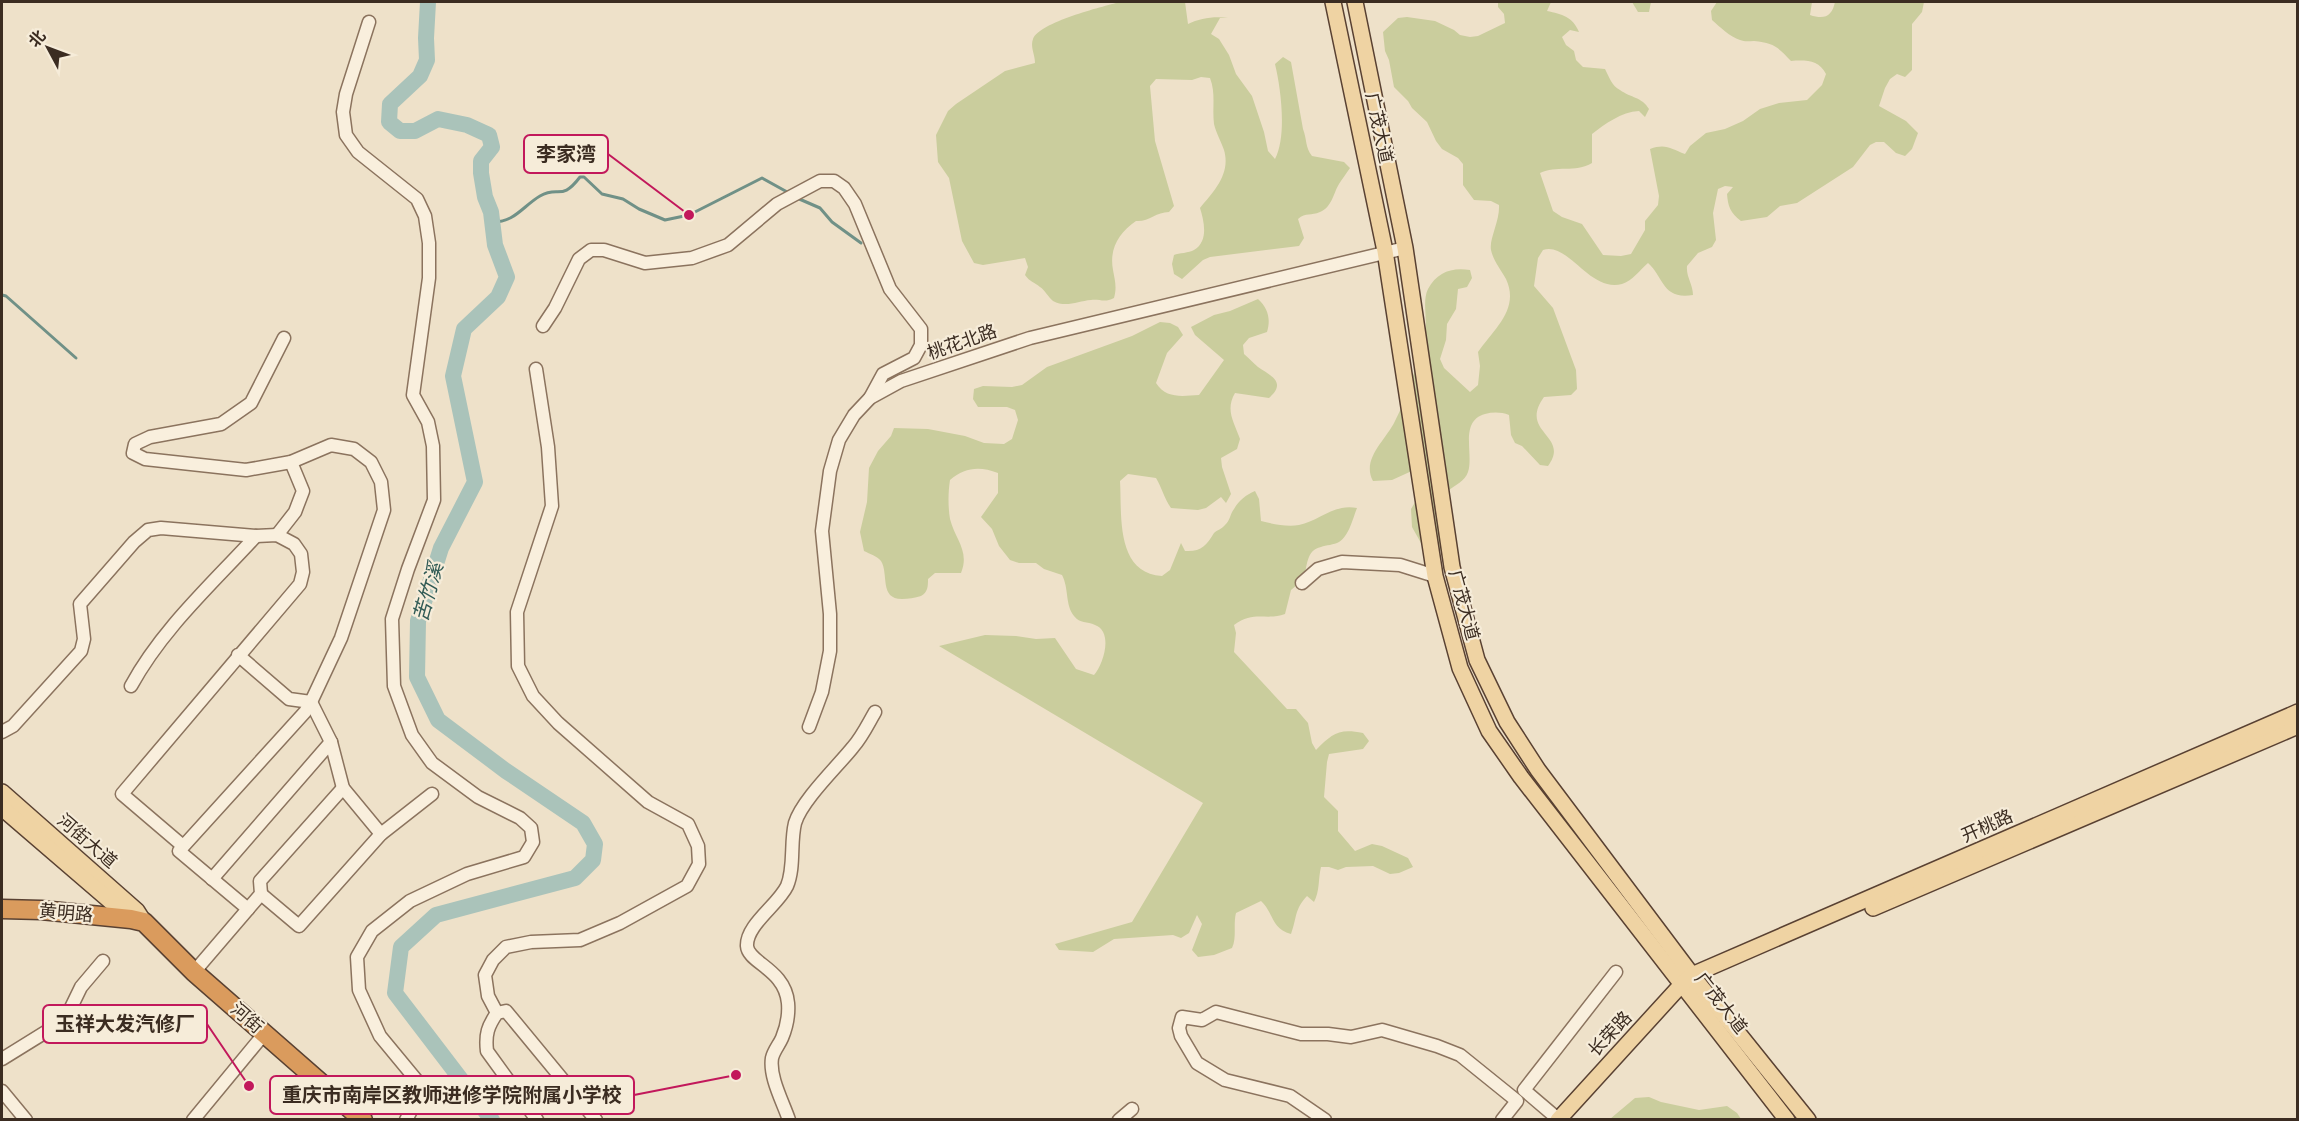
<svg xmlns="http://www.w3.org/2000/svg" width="2299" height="1121" font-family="'Zilla Slab','Noto Sans SC',serif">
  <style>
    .green { fill: #cacd9d }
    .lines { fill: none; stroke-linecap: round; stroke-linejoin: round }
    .stream { stroke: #709187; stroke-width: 3 }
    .river { stroke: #aac3ba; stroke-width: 16 }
    .minor-casing { stroke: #8b735e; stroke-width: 15 }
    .major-casing { stroke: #594132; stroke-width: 18 }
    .highway-casing { stroke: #594132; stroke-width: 21 }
    .minor { stroke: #f9efdd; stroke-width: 12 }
    .major { stroke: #efd3a3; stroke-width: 15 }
    .highway { stroke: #da9b5d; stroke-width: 18 }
    .labels { text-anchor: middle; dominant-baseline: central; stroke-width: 4.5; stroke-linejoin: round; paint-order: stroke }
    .street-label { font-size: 18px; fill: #3b2c21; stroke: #f6ecd9 }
    .water-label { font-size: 20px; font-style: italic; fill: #315b55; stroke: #f6ecd9 }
    .leader { fill: none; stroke: #c2185b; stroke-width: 2 }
    .callout-dot { fill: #c2185b; stroke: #f6ecd9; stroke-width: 2 }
    .callout { fill: #f6ecd9; stroke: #c2185b; stroke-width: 2 }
    .callout-label { font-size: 20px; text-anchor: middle; font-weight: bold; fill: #3b2c21 }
  </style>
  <rect width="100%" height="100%" fill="#eee1c9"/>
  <g class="green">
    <path d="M1120 2H1185L1188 24C1200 18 1215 16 1228 18H1220L1211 34 1219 39 1229 55 1236 74 1252 96 1264 132 1268 151 1275 159C1287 136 1281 89 1275 64L1283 57 1291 62 1303 129C1307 139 1305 147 1312 156L1344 162 1350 168C1346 174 1342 179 1339 184 1333 194 1332 207 1320 212 1311 216 1306 212 1298 219L1304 238 1299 246 1210 257 1203 260 1182 279 1174 274 1172 264 1174 255C1179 253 1189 253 1194 250 1209 241 1204 221 1200 208 1214 191 1231 174 1224 150 1221 141 1216 133 1214 124 1212 107 1216 94 1210 78L1201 77 1192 80 1156 79 1150 86 1155 141 1174 206 1169 212C1156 212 1149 222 1136 221 1119 233 1109 248 1113 270 1115 281 1117 287 1114 298 1105 303 1100 299 1091 300 1078 301 1066 308 1053 301 1048 297 1045 290 1040 287 1034 282 1030 282 1025 275L1028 267 1025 258 983 265 974 263 962 241 949 178 938 162 936 135 948 111 956 104 1005 71 1035 63C1035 54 1030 47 1033 39 1040 22 1101 7 1120 2Z"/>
    <path d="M1498 2H1551L1547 11C1562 14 1573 17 1579 32L1570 30 1562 37 1566 45 1574 51 1576 60 1583 67 1605 69C1609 77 1612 86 1620 90 1631 98 1642 97 1649 109L1645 117 1639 111C1621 112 1605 124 1592 134V163C1575 173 1556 165 1540 173L1553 211 1562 217 1582 224 1603 255 1621 256 1631 254 1645 230V221L1658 205 1659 196 1650 149C1666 143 1671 149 1685 154L1690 146 1706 133 1725 129 1743 121 1760 109 1779 103 1807 100 1822 85 1826 74C1819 60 1806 60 1791 61 1778 47 1774 43 1754 41 1749 41 1745 42 1740 40 1730 37 1720 27 1712 20L1711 11 1717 2H1812L1810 15C1825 20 1832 16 1835 2H1924L1922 12 1912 24V70L1905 77 1897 74 1890 79 1885 88 1879 106 1906 121 1918 133 1912 149 1905 156 1896 153 1884 142H1876L1870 145 1853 167 1797 203 1780 206 1767 217 1741 221C1730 213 1728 206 1727 194L1733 187 1725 186 1718 189 1713 213 1716 240 1712 247 1698 253 1687 266C1686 277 1693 284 1693 295 1662 300 1664 277 1648 263 1640 270 1632 281 1622 284 1590 293 1568 241 1543 250L1538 258 1534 286 1553 308 1576 370 1577 389 1571 395 1544 397C1518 433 1571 435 1548 466L1540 465 1522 446 1515 443 1511 435 1509 415C1501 412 1493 412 1485 414 1459 421 1474 454 1468 472 1465 481 1455 485 1448 491L1443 549 1436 553 1421 543 1412 527 1411 509 1417 499 1414 470 1392 480 1373 481C1361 459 1386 440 1395 421 1408 396 1416 370 1421 343 1423 337 1425 331 1426 325 1426 314 1423 299 1428 289 1437 272 1452 267 1470 270L1472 278 1467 287 1458 289 1456 309 1447 324 1446 340 1440 359 1444 368 1470 392 1478 385 1480 366 1478 352C1494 329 1520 309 1506 279 1501 270 1493 260 1491 250 1489 239 1500 221 1499 205L1491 201 1474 200 1463 185V164L1458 158 1442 149 1436 141 1427 122 1412 108 1408 101 1394 87 1389 60 1385 51 1383 32 1398 18 1407 17 1435 21 1454 30 1460 35 1470 37 1478 36 1505 23 1504 14 1498 7Z"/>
    <path d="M1632 2H1651L1649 12H1638Z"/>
    <path d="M1258 299C1268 308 1271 319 1267 332L1249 338 1243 345 1244 354C1249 358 1253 363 1258 367 1271 376 1287 382 1269 398L1235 393C1225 410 1234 422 1240 439L1237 449 1221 458 1222 467 1231 494 1226 503 1221 497 1206 508 1198 510 1171 508C1164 498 1162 488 1156 478L1128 474 1120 481C1122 514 1115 573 1162 576L1170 570 1181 543 1185 551C1201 552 1206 546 1214 533 1217 530 1222 529 1225 525 1230 521 1230 514 1234 509 1239 500 1246 495 1255 491L1259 499 1261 521C1272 524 1287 527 1299 525 1319 521 1335 503 1357 508 1353 518 1349 536 1339 542 1334 545 1326 545 1321 547 1306 550 1307 567 1304 579L1291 590 1285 614C1266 621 1254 610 1234 625L1236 633 1234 652 1287 709H1296L1308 723 1312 743 1316 750C1332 734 1338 728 1363 733L1369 741 1363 749 1329 754 1327 762 1324 797 1338 811V831L1355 851 1372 844 1382 846 1408 858 1413 867 1399 873 1390 874 1373 866 1346 867 1338 870 1329 867H1321C1318 879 1320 891 1314 902L1307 896C1294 910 1297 918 1291 934 1271 929 1274 913 1261 901L1236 913C1233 925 1237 937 1232 948L1214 955 1198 957 1192 950 1202 924 1197 915 1189 933 1181 938 1173 935 1114 939 1093 952 1059 950 1055 944 1132 922 1203 803 939 646 985 635 1016 636 1036 639 1055 638 1076 669 1094 675C1103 665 1114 632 1095 625 1087 621 1080 624 1074 616 1065 605 1069 588 1062 575L1044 569 1036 563H1019L1010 560 999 546 992 529 981 517 998 493V473C980 466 965 467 950 480 948 492 948 507 950 519 955 539 970 551 961 573H935L928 579C928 586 928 592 921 596 915 598 908 599 902 599 879 599 889 574 881 561 877 556 870 554 864 551L860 532 867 502 869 468 878 451 891 436 894 428 928 429 965 436 984 443 1004 444 1012 439 1018 420 1015 410 1007 407H978L973 399 974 389 983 386 1012 387 1022 385 1047 367 1132 336 1160 322 1170 323 1178 327 1183 335 1167 353 1156 383C1166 399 1182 396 1199 395L1224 360 1195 335 1191 327 1214 315 1230 311Z"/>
    <path d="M1649 1097 1661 1102 1699 1110 1727 1106 1737 1113 1741 1119H1610L1635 1098Z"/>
  </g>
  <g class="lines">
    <g class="stream">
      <path d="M797 198 820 208 832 222 861 243"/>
      <path d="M492 222C514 223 523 206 540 196 559 185 561 202 580 177H584L602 194 623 199 639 209 665 220 689 215 762 178 789 193"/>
      <path d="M2 295 6 296 76 358"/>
    </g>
    <path class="river" d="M428 2 426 38 427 60 420 76 390 104 389 122 400 131H415L438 119 467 125 489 135 492 147 481 161V173L485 197 491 212 495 245 507 277 498 297 464 329 453 376 475 482 441 548 418 621 417 677 438 720 506 771 583 823 595 844 593 860 575 878 436 915 401 947 395 993 492 1120"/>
    <defs>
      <g id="minor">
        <path d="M369 22 346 94 343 112 346 135 358 152 417 199 425 216 429 243V278L413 395 428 422 433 446 434 500 408 569 392 619 394 686 412 735 432 763 478 797 520 818 531 828 533 842 524 857 467 874 410 901 372 931 357 957 359 990 380 1036 423 1088 406 1120"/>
        <path d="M543 326 555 308 579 259 591 250H604L645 263 692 258 728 245 777 204 820 181H834L844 188 855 204 890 289 921 329V345L914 358 883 374 870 398"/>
        <path d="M277 535 295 512 303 491 291 462"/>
        <path d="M1302 583 1318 569 1342 562 1400 565 1435 576"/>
        <path d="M238 655 289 699 311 702 331 742 343 788 381 834"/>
        <path d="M131 686C162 629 212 584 256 536"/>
        <path d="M809 727 822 692 830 651V614L822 531 830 471 839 440 854 415 870 398 901 381 1030 338 1405 248"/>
        <path d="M2 732 13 726 81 651 84 639 80 604 134 542 148 530 161 528 256 536 277 535 294 544 301 554 303 572 300 584 122 794 183 846"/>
        <path d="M212 879 331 742"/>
        <path d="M261 894 299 926 381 834 432 794"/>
        <path d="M248 909 261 894 260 881 343 788"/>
        <path d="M194 972 248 909 179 851 305 712 311 702 341 638 384 510 381 482 371 462 354 449 331 445 291 462 246 470 145 459 133 453 135 444 150 437 221 424 251 403 284 338"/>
        <path d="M497 1013 488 996 485 975 493 960 506 947 531 942 580 940 620 923 687 886 699 864 698 846 688 824 648 802 558 723 533 696 518 666 517 612 552 506 548 447 536 369"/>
        <path d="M2 1059 65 1020 81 987 103 961"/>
        <path d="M2 1091 26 1120"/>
        <path d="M1558 1119 1524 1090 1616 972"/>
        <path d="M193 1120 264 1034"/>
        <path d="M537 1120 487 1051C485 1034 488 1026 497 1013L506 1011 596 1120"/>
        <path d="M789 1120C783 1102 769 1077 772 1058 774 1050 779 1045 782 1038 787 1026 789 1015 788 1003 785 969 748 963 747 946 746 925 778 905 787 886 795 867 790 843 795 823 802 800 838 766 853 747 862 737 868 724 875 712"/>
        <path d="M1119 1120 1132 1109"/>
        <path d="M1325 1120 1290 1096 1225 1080 1197 1063 1181 1036 1179 1028 1182 1017 1202 1020 1216 1012 1301 1034H1328L1351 1037 1382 1030 1437 1046 1460 1055 1517 1101 1502 1120"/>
      </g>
      <g id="major">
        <path d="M1333 2 1385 251 1435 576 1460 668 1489 731 1521 777 1787 1120"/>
        <path d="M1355 2 1405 248 1452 567 1477 660 1507 722 1538 770 1698 983 1808 1120"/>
        <path d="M2 792 137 911 144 922"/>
        <path d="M2 808 131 919"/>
        <path d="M1873 908 2298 726"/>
        <path d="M1558 1120 1682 984 1692 975 2298 712"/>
      </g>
      <path id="highway" d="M2 909 41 910 131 919 144 922 194 972 363 1120"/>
    </defs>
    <use href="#minor" class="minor-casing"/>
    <use href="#major" class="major-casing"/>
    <use href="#highway" class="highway-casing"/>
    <use href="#minor" class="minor"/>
    <use href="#major" class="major"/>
    <use href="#highway" class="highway"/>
  </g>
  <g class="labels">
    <g class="street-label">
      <text transform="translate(1379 128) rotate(78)">广茂大道</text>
      <text transform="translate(962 342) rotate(-19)">桃花北路</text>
      <text transform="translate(1464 605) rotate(75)">广茂大道</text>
      <text transform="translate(1987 826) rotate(-24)">开桃路</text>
      <text transform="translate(87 841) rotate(41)">河街大道</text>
      <text transform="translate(66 913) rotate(5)">黄明路</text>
      <text transform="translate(1721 1003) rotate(52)">广茂大道</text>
      <text transform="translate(247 1018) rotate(41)">河街</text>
      <text transform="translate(1610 1034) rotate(-47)">长荣路</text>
    </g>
    <g class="water-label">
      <text transform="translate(428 592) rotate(-74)">苦竹溪</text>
    </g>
  </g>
  <path class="leader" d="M689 215L608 154M249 1086L207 1024M736 1075L634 1095"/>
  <g class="callout-dot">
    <circle cx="689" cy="215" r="6"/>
    <circle cx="249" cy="1086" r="6"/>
    <circle cx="736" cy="1075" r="6"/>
  </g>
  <g class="callout">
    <rect x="524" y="135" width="84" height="38" rx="6"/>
    <rect x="43" y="1005" width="164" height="38" rx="6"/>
    <rect x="270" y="1076" width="364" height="38" rx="6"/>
  </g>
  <g class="callout-label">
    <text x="566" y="161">李家湾</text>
    <text x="125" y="1031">玉祥大发汽修厂</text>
    <text x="452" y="1102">重庆市南岸区教师进修学院附属小学校</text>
  </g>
  <rect width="2299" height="1121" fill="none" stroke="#3b2c21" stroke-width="6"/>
  <g transform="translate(48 48) rotate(311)" stroke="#f6ecd9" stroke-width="4.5" paint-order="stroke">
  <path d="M0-4.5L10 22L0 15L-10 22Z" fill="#3b2c21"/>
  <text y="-9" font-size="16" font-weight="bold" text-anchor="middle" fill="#3b2c21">北</text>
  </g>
</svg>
